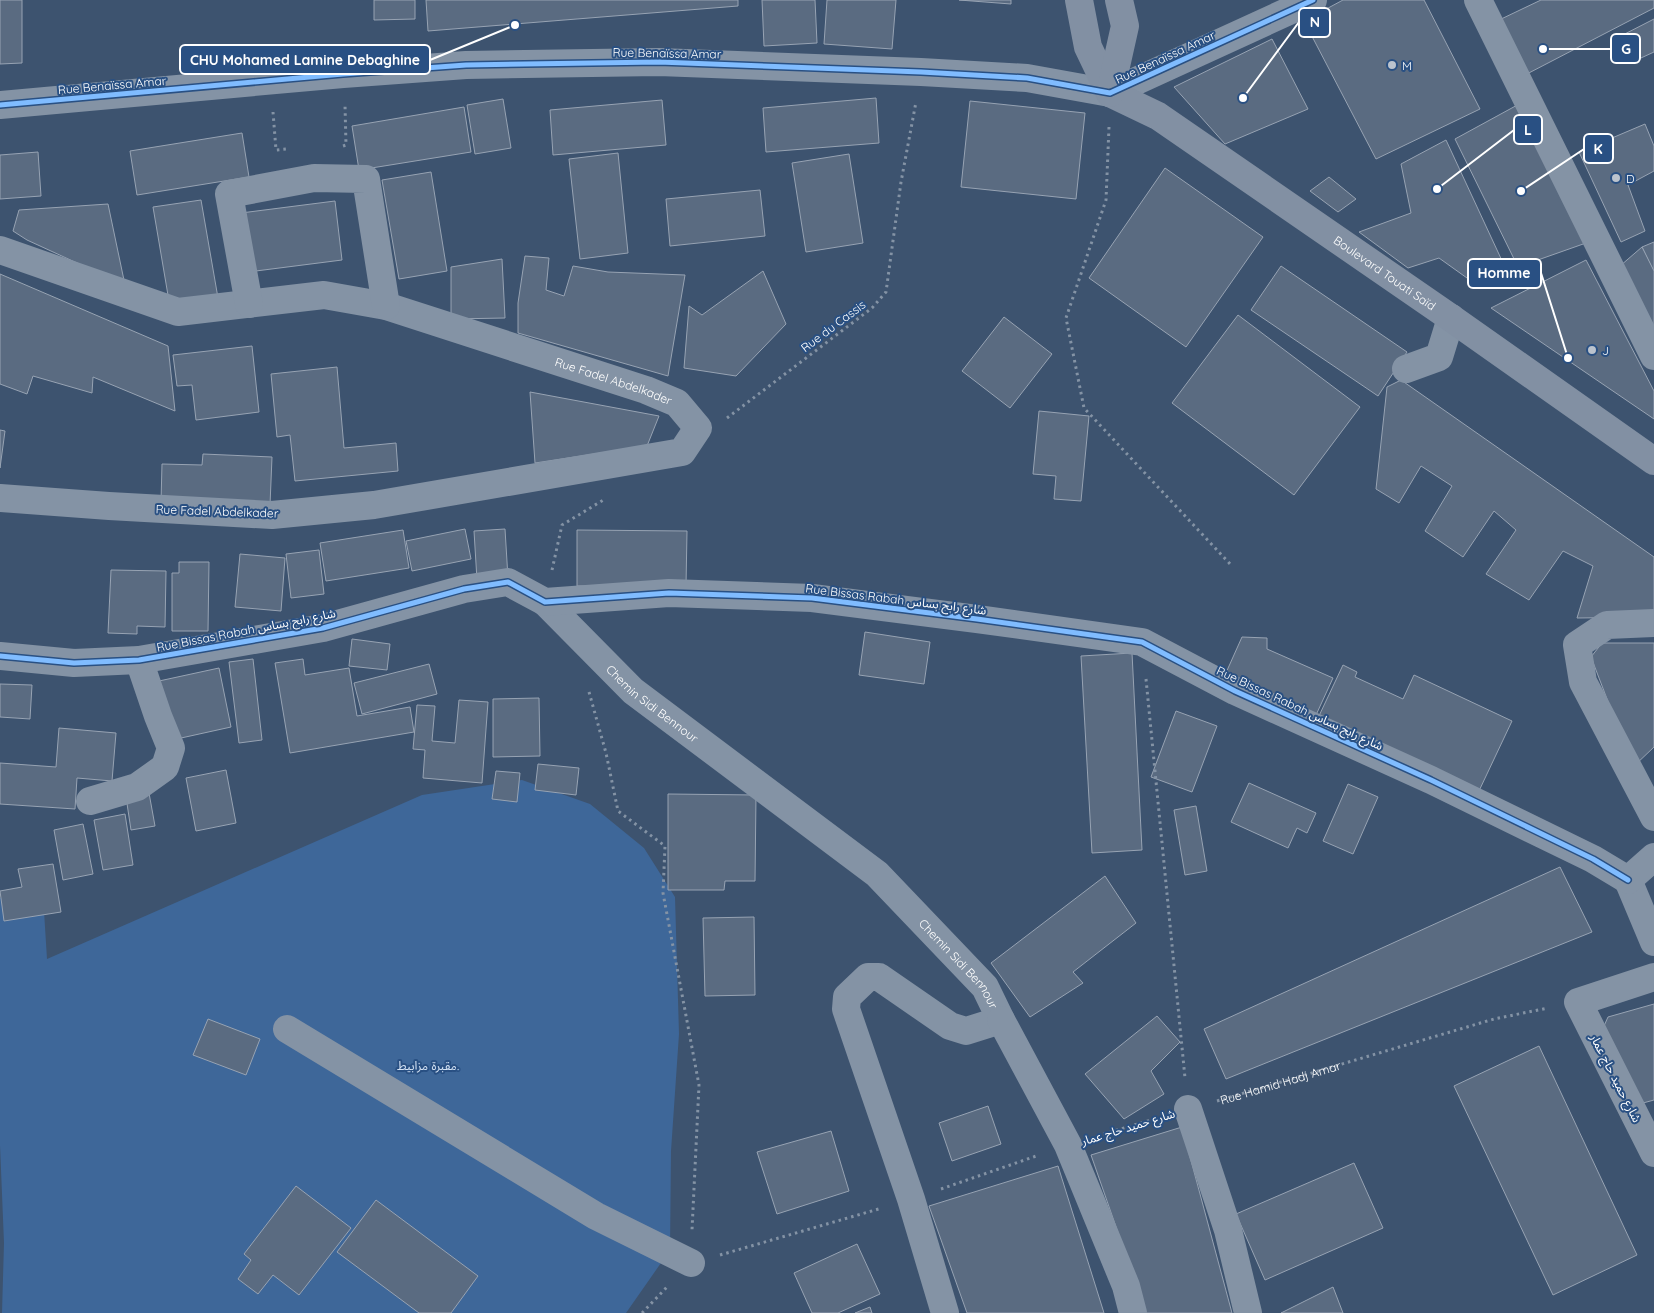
<svg xmlns="http://www.w3.org/2000/svg" width="1654" height="1313" font-family="Quicksand,'Noto Sans Arabic',sans-serif">
  <style>
    .green { fill: #3e6799 }
    .building { fill: #5a6b81; stroke: #97a3b3 }
    .lines { fill: none; stroke-linecap: round; stroke-linejoin: round }
    .path { stroke: #8493a5; stroke-width: 3; stroke-dasharray: 2.5 4; stroke-linecap: butt }
    .minor { stroke: #8493a5; stroke-width: 28 }
    .major { stroke: #8290a3; stroke-width: 28 }
    .cycleway-casing { stroke: #295083; stroke-width: 8 }
    .cycleway { stroke: #80bcff; stroke-width: 5 }
    .poi-dot { fill: #bbc3cd; stroke: #295083; stroke-width: 2 }
    .labels { text-anchor: middle; dominant-baseline: central; stroke-width: 4; stroke-linejoin: round; paint-order: stroke }
    .street-label { font-size: 12px; fill: #fff; stroke: #295083 }
    .poi-label { font-size: 12px; fill: #fff; stroke: #295083; text-anchor: start }
    .park-label { font-size: 12px; fill: #d6e4f5; stroke: #295083 }
    .leader { fill: none; stroke: #fff; stroke-width: 2 }
    .callout-dot { fill: #fff; stroke: #295083; stroke-width: 2 }
    .callout { fill: #295083; stroke: #fff; stroke-width: 2 }
    .callout-label { font-size: 14px; text-anchor: middle; font-weight: bold; fill: #fff }
  </style>
  <rect width="100%" height="100%" fill="#3d536f"/>
  <path class="green" d="M522 780 590 804 644 848 675 897 679 1034 671 1151 670 1250 626 1313H2L4 1243 0 1145V898L43 895 47 959 422 795Z"/>
  <g class="building">
    <path d="M0 0H22V63L0 64Z"/>
    <path d="M374 0H415V19L374 20Z"/>
    <path d="M426 0H738V6L428 31Z"/>
    <path d="M762 0H815L817 43 764 46Z"/>
    <path d="M827 0H896L892 49 824 44Z"/>
    <path d="M959 0H1011V4Z"/>
    <path d="M1343 0H1424L1480 109 1376 159 1304 21Z"/>
    <path d="M1541 0H1654V8L1523 76 1497 21Z"/>
    <path d="M1654 19V52L1630 63 1615 39Z"/>
    <path d="M1272 39 1308 109 1225 144 1174 87Z"/>
    <path d="M876 98 879 143 766 152 763 108Z"/>
    <path d="M503 99 511 148 475 154 467 105Z"/>
    <path d="M662 100 666 145 553 155 550 110Z"/>
    <path d="M970 101 1085 113 1076 199 961 187Z"/>
    <path d="M1521 103 1586 243 1518 267 1455 139Z"/>
    <path d="M464 107 471 152 359 170 352 126Z"/>
    <path d="M1645 124 1654 146V171L1628 185 1645 231 1621 242 1579 152Z"/>
    <path d="M242 133 249 177 137 195 130 151Z"/>
    <path d="M1446 140 1504 265 1467 278 1439 258 1408 268 1359 232 1411 213 1401 164Z"/>
    <path d="M38 152 41 196 0 199V155Z"/>
    <path d="M618 153 628 253 580 259 569 159Z"/>
    <path d="M849 154 863 243 806 252 792 163Z"/>
    <path d="M1165 168 1263 237 1186 347 1089 278Z"/>
    <path d="M431 172 447 271 399 279 382 180Z"/>
    <path d="M1329 177 1356 199 1338 212 1310 191Z"/>
    <path d="M760 190 765 236 670 246 666 199Z"/>
    <path d="M201 200 218 298 170 307 153 207Z"/>
    <path d="M335 201 342 260 248 272 241 213Z"/>
    <path d="M108 204 125 285 27 240 13 231 19 210Z"/>
    <path d="M1654 242V272L1642 247Z"/>
    <path d="M1642 247 1654 271V330L1620 266Z"/>
    <path d="M525 256 549 258 546 290 564 296 573 266 608 272 685 275 668 376 518 333V303Z"/>
    <path d="M502 259 505 318 451 319V267Z"/>
    <path d="M1586 260 1654 391V419L1491 308Z"/>
    <path d="M1281 266 1407 352 1378 396 1251 310Z"/>
    <path d="M763 271 786 324 736 376 684 368 689 306 702 315Z"/>
    <path d="M0 274 168 346 175 411 93 377 92 393 33 376 27 394 0 384Z"/>
    <path d="M1238 315 1360 407 1294 495 1172 403Z"/>
    <path d="M1004 317 1052 354 1010 408 962 371Z"/>
    <path d="M252 346 259 412 196 420 192 385 177 386 173 355Z"/>
    <path d="M337 367 344 448 396 443 398 471 295 481 290 435 277 437 271 374Z"/>
    <path d="M1401 380 1654 557V617L1577 618 1593 566 1563 551 1529 600 1486 574 1516 530 1494 511 1463 557 1425 531 1452 486 1421 466 1399 503 1376 489 1387 387Z"/>
    <path d="M530 392 659 416 647 446 535 463Z"/>
    <path d="M1039 411 1089 416 1081 501 1054 499 1056 476 1033 474Z"/>
    <path d="M0 430 5 431 0 468Z"/>
    <path d="M203 454 272 457 270 505 161 502 162 464 202 465Z"/>
    <path d="M465 529 471 559 412 571 406 541Z"/>
    <path d="M505 529 508 578 477 580 474 531Z"/>
    <path d="M403 530 409 568 326 581 320 543Z"/>
    <path d="M577 530 687 531 686 586H577Z"/>
    <path d="M319 550 324 594 291 598 286 554Z"/>
    <path d="M240 554 285 558 281 611 235 607Z"/>
    <path d="M179 562H209L208 631H172V573H179Z"/>
    <path d="M111 570 166 571 165 627 137 626V634L108 633Z"/>
    <path d="M865 632 930 642 924 684 859 675Z"/>
    <path d="M1242 637 1267 638V649L1333 678 1316 715 1225 675Z"/>
    <path d="M352 639 390 644 387 670 349 666Z"/>
    <path d="M1602 643H1654V747L1633 767 1591 657Z"/>
    <path d="M1132 653 1142 850 1092 853 1081 656Z"/>
    <path d="M253 659 262 740 239 743 229 662Z"/>
    <path d="M303 659 305 675 349 668 357 716 410 707 414 732 290 753 275 663Z"/>
    <path d="M429 664 437 694 362 714 354 683Z"/>
    <path d="M1343 665 1357 672 1355 677 1403 699 1414 675 1512 721 1478 793 1318 718Z"/>
    <path d="M219 668 231 727 172 740 159 681Z"/>
    <path d="M0 684 32 685 30 719 0 717Z"/>
    <path d="M539 698 540 756 493 757V699Z"/>
    <path d="M459 700 488 702 482 783 423 778 425 750 413 749 417 705 435 706 432 741 455 743Z"/>
    <path d="M1176 711 1217 726 1192 792 1151 777Z"/>
    <path d="M59 728 116 733 112 781 77 778 75 809 0 804V763L56 767Z"/>
    <path d="M538 764 579 768 576 795 535 790Z"/>
    <path d="M226 770 236 823 196 831 186 778Z"/>
    <path d="M496 771 520 773 517 802 492 799Z"/>
    <path d="M1249 783 1316 813 1307 833 1297 828 1288 848 1231 822Z"/>
    <path d="M1348 784 1378 797 1353 854 1323 841Z"/>
    <path d="M149 793 155 826 131 830 126 797Z"/>
    <path d="M668 794 756 795 755 881H725L724 890H668Z"/>
    <path d="M1196 806 1207 871 1185 875 1174 810Z"/>
    <path d="M125 814 133 865 103 870 94 820Z"/>
    <path d="M83 824 93 874 63 880 54 830Z"/>
    <path d="M53 864 61 912 4 921 0 891 22 887 18 869Z"/>
    <path d="M1560 867 1592 932 1226 1079 1204 1029Z"/>
    <path d="M1105 876 1136 923 1073 972 1083 983 1030 1017 991 963Z"/>
    <path d="M754 917 755 995 705 996 703 918Z"/>
    <path d="M1654 1004V1100L1643 1103 1600 1035 1608 1017Z"/>
    <path d="M1157 1016 1180 1042 1151 1071 1164 1094 1124 1119 1085 1074Z"/>
    <path d="M208 1019 260 1039 246 1075 193 1055Z"/>
    <path d="M1539 1046 1637 1255 1553 1295 1454 1086Z"/>
    <path d="M988 1106 1001 1144 952 1161 939 1123Z"/>
    <path d="M1182 1127 1232 1313H1146L1091 1155Z"/>
    <path d="M831 1131 849 1191 777 1214 757 1152Z"/>
    <path d="M1354 1163 1383 1228 1265 1280 1236 1214Z"/>
    <path d="M1058 1166 1104 1313H967L929 1206Z"/>
    <path d="M296 1186 351 1228 299 1295 273 1275 258 1294 238 1279 251 1260 244 1254Z"/>
    <path d="M376 1200 478 1276 451 1313H419L337 1252Z"/>
    <path d="M857 1244 880 1294 838 1313H812L794 1273Z"/>
    <path d="M1333 1287 1343 1313H1281Z"/>
    <path d="M870 1307 872 1313H855Z"/>
  </g>
  <g class="lines">
    <g class="path">
      <path d="M273 112 276 150 287 149"/>
      <path d="M1109 127 1106 200 1066 318 1084 408 1231 565"/>
      <path d="M343 146 346 145 345 105"/>
      <path d="M727 418 872 308 886 292 901 182 916 102"/>
      <path d="M552 570 562 525 605 499"/>
      <path d="M1146 679 1185 1078"/>
      <path d="M589 692 606 753 618 811 665 846 663 893 699 1085 692 1230"/>
      <path id="s1" d="M1217 1101 1494 1019 1548 1008"/>
      <path d="M1097 1136 1158 1118"/>
      <path d="M941 1189 1039 1155"/>
      <path d="M720 1255 882 1208"/>
      <path d="M642 1313 667 1287"/>
    </g>
    <g class="minor">
      <path d="M1478 0 1654 356"/>
      <path d="M0 105 343 74 466 65 659 62 921 72 1027 78 1110 93 1313 0"/>
      <path id="s2" d="M0 250 178 312 324 295 386 306 646 390 677 403 698 428 682 452 374 505 272 515 109 506 0 498"/>
      <path d="M249 304 229 194 314 178 366 179 386 306"/>
      <path d="M1406 369 1439 357 1451 318"/>
      <path id="s3" d="M545 602 633 691 877 874 985 987 1001 1020 966 1031 950 1026 879 977H868L847 997 846 1009 911 1199 945 1313"/>
      <path d="M1654 623 1607 625 1577 645 1583 682 1654 817"/>
      <path d="M0 656 74 663 139 660 323 628 464 589 508 582 545 602 669 593 812 598 977 619 1142 642 1235 691 1431 780 1593 859 1628 880"/>
      <path d="M90 801 137 787 165 767 171 748 158 716 139 660"/>
      <path d="M1628 880 1654 942"/>
      <path d="M1628 880 1654 857"/>
      <path d="M1654 977 1578 1002 1654 1153"/>
      <path d="M1001 1020 1068 1145 1126 1286 1133 1313"/>
      <path d="M287 1029 596 1216 691 1263"/>
      <path d="M1188 1109 1228 1230 1248 1313"/>
    </g>
    <g class="major">
      <path d="M1079 0 1088 47 1110 93"/>
      <path id="s4" d="M1110 93 1158 116 1451 318 1654 461"/>
      <path d="M1110 93 1125 26 1119 0"/>
    </g>
    <defs>
      <g id="cycleway">
        <path d="M0 105 343 74 466 65 659 62 921 72 1027 78 1110 93 1313 0"/>
        <path d="M0 656 74 663 139 660 323 628 464 589 508 582 545 602 669 593 812 598 977 619 1142 642 1235 691 1431 780 1593 859 1628 880"/>
      </g>
    </defs>
    <use href="#cycleway" class="cycleway-casing"/>
    <use href="#cycleway" class="cycleway"/>
  </g>
  <g class="poi-dot">
    <circle cx="1392" cy="65" r="5"/>
    <circle cx="1616" cy="178" r="5"/>
    <circle cx="1592" cy="350" r="5"/>
  </g>
  <g class="labels">
    <g class="street-label">
      <text transform="translate(667 53) rotate(1)">Rue Benaïssa Amar</text>
      <text transform="translate(1165 57) rotate(-25)">Rue Benaïssa Amar</text>
      <text transform="translate(112 85) rotate(-5)">Rue Benaïssa Amar</text>
      <text stroke="none"><textPath href="#s4" startOffset="329">Boulevard Touati Saïd</textPath></text>
      <text transform="translate(833 326) rotate(-37)">Rue du Cassis</text>
      <text stroke="none"><textPath href="#s2" startOffset="638">Rue Fadel Abdelkader</textPath></text>
      <text transform="translate(217 511) rotate(2)">Rue Fadel Abdelkader</text>
      <text transform="translate(896 599) rotate(7)">Rue Bissas Rabah شارع رابح بساس</text>
      <text transform="translate(246 630) rotate(-11)">Rue Bissas Rabah شارع رابح بساس</text>
      <text stroke="none"><textPath href="#s3" startOffset="148">Chemin Sidi Bennour</textPath></text>
      <text transform="translate(1300 708) rotate(25)">Rue Bissas Rabah شارع رابح بساس</text>
      <text stroke="none"><textPath href="#s3" startOffset="552">Chemin Sidi Bennour</textPath></text>
      <text transform="translate(1616 1078) rotate(63)">شارع حميد حاج عمار</text>
      <text stroke="none"><textPath href="#s1" startOffset="66">Rue Hamid Hadj Amar</textPath></text>
      <text transform="translate(1128 1127) rotate(-17)">شارع حميد حاج عمار</text>
    </g>
    <g class="poi-label">
      <text x="1402" y="65">M</text>
      <text x="1626" y="178">D</text>
      <text x="1602" y="350">J</text>
    </g>
    <g class="park-label">
      <text x="428" y="1065">مقبرة مزابيط.</text>
    </g>
  </g>
  <path class="leader" d="M1243 98L1299 22M1543 49L1611 49M515 25L430 60M1437 189L1514 130M1521 191L1584 149M1568 358L1541 273"/>
  <g class="callout-dot">
    <circle cx="1243" cy="98" r="5"/>
    <circle cx="1543" cy="49" r="5"/>
    <circle cx="515" cy="25" r="5"/>
    <circle cx="1437" cy="189" r="5"/>
    <circle cx="1521" cy="191" r="5"/>
    <circle cx="1568" cy="358" r="5"/>
  </g>
  <g class="callout">
    <rect x="1299" y="8" width="31" height="29" rx="5"/>
    <rect x="1611" y="34" width="29" height="29" rx="5"/>
    <rect x="180" y="45" width="250" height="29" rx="5"/>
    <rect x="1514" y="115" width="28" height="29" rx="5"/>
    <rect x="1584" y="134" width="29" height="29" rx="5"/>
    <rect x="1468" y="259" width="73" height="29" rx="5"/>
  </g>
  <g class="callout-label">
    <text x="1315" y="27">N</text>
    <text x="1626" y="54">G</text>
    <text x="305" y="65">CHU Mohamed Lamine Debaghine</text>
    <text x="1528" y="135">L</text>
    <text x="1598" y="154">K</text>
    <text x="1504" y="278">Homme</text>
  </g>
</svg>
